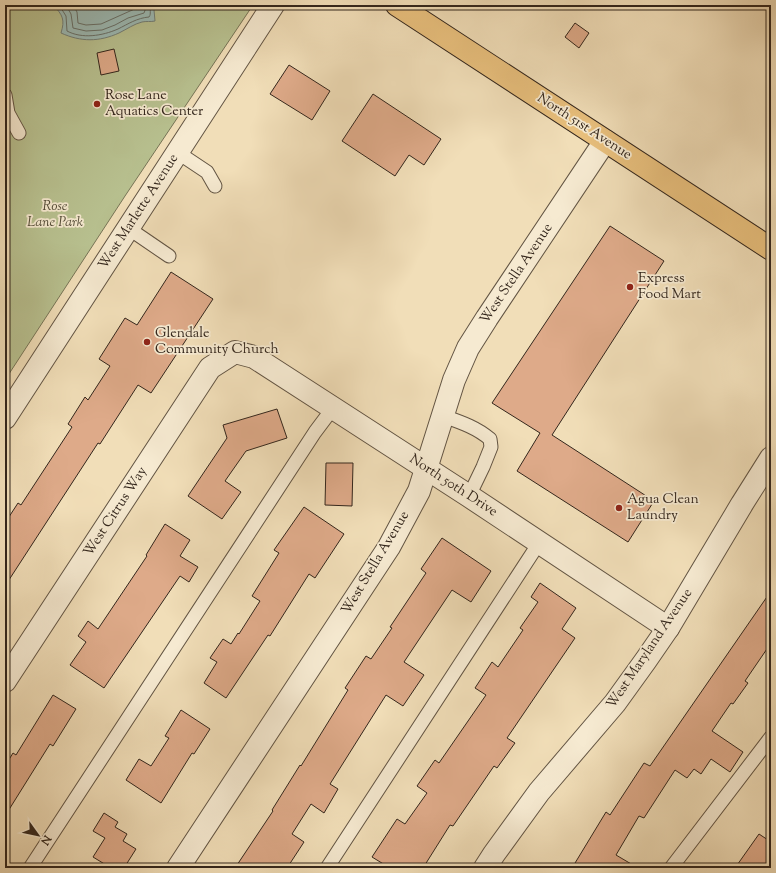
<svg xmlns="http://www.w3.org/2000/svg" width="776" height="873" font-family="'Sorts Mill Goudy',serif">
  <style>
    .green { fill: #b8c190; stroke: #767456 }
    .water { fill: #9cbbb6; stroke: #727f78 }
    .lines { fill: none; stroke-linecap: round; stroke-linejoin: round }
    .shore { stroke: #687069; stroke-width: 1 }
    .building { fill: #deaa89; stroke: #33261c }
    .service-casing { stroke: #625443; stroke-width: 15 }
    .minor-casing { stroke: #625443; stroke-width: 24 }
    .tertiary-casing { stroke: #625443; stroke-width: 24 }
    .primary-casing { stroke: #33261c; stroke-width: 24 }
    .service { stroke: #f6ead1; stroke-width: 13 }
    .minor { stroke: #f6ead1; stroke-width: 22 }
    .tertiary { stroke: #f6ead1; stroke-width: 22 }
    .primary { stroke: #e8bf7c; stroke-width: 22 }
    .poi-dot { fill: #8f2418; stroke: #f6ead1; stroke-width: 1.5 }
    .labels { text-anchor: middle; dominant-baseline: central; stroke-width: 3.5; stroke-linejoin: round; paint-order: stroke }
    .poi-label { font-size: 14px; fill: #33261c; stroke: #f6ead1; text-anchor: start }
    .street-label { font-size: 14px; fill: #33261c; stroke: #f6ead1 }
    .park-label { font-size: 14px; font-style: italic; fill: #544d39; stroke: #f6ead1 }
  </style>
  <rect width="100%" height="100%" fill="#f1deb8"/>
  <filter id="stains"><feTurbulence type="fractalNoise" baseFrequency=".005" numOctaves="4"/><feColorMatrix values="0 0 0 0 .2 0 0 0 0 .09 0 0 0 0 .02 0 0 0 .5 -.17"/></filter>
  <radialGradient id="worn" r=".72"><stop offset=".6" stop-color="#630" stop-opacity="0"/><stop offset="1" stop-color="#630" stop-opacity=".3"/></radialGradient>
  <path class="green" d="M5 5H253L125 196 5 380Z"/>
  <path class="water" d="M53 5H159L154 10 155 21C151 22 146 21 142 22 134 24 127 29 119 33 99 42 81 42 61 33 65 20 63 15 53 5Z"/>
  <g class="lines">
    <g class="shore">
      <path d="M59 5 66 16 67 31C82 39 102 36 118 29 128 24 137 18 149 17 152 13 148 11 153 5"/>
      <path d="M66 5 71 14 73 28 86 31 102 30 115 25 128 18 144 13 147 5"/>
      <path d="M73 5 77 12 78 23 86 25 101 24 139 7 140 5"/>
    </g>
  </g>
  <g class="building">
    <path d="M575 23 589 33 579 48 565 37Z"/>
    <path d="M114 49 119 71 101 75 97 53Z"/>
    <path d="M289 65 330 91 312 120 270 94Z"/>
    <path d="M373 94 441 139 424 165 409 155 395 176 342 141Z"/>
    <path d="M610 226 664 261 552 435 654 501 628 542 517 471 540 433 492 403Z"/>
    <path d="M171 272 213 299 151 393 138 385 100 444 98 443 5 586V523L18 503 21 505 72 427 68 424 85 397 88 400 110 366 99 359 125 318 137 325Z"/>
    <path d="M277 409 287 438 246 451 225 481 241 492 222 519 188 496 227 438 223 425Z"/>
    <path d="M326 463H353L352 506 325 505Z"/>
    <path d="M304 507 344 534 315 578 309 574 270 636 268 635 226 698 204 683 217 662 210 658 223 639 231 644 238 633 239 634 260 601 252 596 279 553 274 550Z"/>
    <path d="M165 524 190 540 180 556 198 567 189 582 180 576 104 688 70 665 86 642 78 636 88 621 98 629 147 556 146 555Z"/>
    <path d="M442 538 491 571 471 602 452 590 404 662 424 675 403 706 386 695 330 784 338 789 324 813 311 804 292 834 304 842 287 868H235L273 811 272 810 300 765 301 766 348 690 345 688 366 656 371 659 392 628 390 627 426 573 421 569Z"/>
    <path d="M540 583 576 608 562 629 575 638 507 738 515 743 497 768 494 766 453 826 450 825 423 868H390L372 857 397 819 405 824 427 793 417 786 435 760 439 763 486 695 475 688 492 662 498 667 523 630 520 628 538 602 531 597Z"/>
    <path d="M771 591V643L745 681 748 683 733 704 731 703 712 731 743 752 730 772 711 759 701 774 694 769 687 778 675 770 644 818 639 816 616 855 638 868H572L606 812 610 815 644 763 650 766Z"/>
    <path d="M53 695 76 709 53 746 50 744 5 816V766L13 753 16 755Z"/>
    <path d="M181 710 210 729 194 754 192 753 161 803 126 780 139 759 151 766 169 738 165 736Z"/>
    <path d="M104 813 118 822 115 827 127 834 123 841 136 849 124 868H111L93 857 105 838 93 831Z"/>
    <path d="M759 834 771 842V868H735Z"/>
  </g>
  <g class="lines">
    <defs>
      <g id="service">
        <path d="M5 95 8 113 19 133"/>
        <path d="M177 152 207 172 215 186"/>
        <path d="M128 228 169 256"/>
        <path d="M443 416C460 422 476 427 490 439L491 447 483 467 469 496"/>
        <path d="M30 868 315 432 333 408"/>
        <path d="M327 868 539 543"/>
        <path d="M671 868 771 737"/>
      </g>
      <g id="minor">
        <path d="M5 418 273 5"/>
        <path d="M5 681 210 368 235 352 254 357 333 408 469 496 668 628"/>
        <path d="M178 868 389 547 419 491 454 380 468 348 487 318 605 141"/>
      </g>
      <path id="tertiary" d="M485 868 494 854 539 792 615 703 646 660 668 628 742 504 771 458"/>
      <path id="primary" d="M397 5 771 249"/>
    </defs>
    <use href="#service" class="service-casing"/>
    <use href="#minor" class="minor-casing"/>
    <use href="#tertiary" class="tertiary-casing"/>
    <use href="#primary" class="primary-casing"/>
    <use href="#service" class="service"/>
    <use href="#minor" class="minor"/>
    <use href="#tertiary" class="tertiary"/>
    <use href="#primary" class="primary"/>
  </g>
  <g class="poi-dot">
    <circle cx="97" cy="104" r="4"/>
    <circle cx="630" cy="287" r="4"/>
    <circle cx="147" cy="342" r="4"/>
    <circle cx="619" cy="508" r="4"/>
  </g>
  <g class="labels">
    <g class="poi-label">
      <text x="105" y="96">Rose Lane<tspan x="105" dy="16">Aquatics Center</tspan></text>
      <text x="638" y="279">Express<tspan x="638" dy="16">Food Mart</tspan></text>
      <text x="155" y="334">Glendale<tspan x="155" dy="16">Community Church</tspan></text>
      <text x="627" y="500">Agua Clean<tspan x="627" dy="16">Laundry</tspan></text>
    </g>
    <g class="street-label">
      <text transform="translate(584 127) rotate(33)">North 51st Avenue</text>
      <text transform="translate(139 212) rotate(-57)">West Marlette Avenue</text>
      <text transform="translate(517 274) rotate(-56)">West Stella Avenue</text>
      <text transform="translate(453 486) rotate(33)">North 50th Drive</text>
      <text transform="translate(116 512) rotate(-57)">West Citrus Way</text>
      <text transform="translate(376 563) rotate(-59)">West Stella Avenue</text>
      <text transform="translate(650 649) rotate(-56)">West Maryland Avenue</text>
    </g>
    <g class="park-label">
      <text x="55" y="207">Rose<tspan x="55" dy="16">Lane Park</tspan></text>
    </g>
  </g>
  <rect width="776" height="873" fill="none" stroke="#f1deb8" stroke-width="20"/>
  <rect x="6" y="6" width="764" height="861" fill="none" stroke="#33261c" stroke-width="2"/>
  <rect x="10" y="10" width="756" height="853" fill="none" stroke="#33261c"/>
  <g transform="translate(38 835) rotate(123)" stroke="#f6ead1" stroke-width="3" paint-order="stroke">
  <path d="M0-3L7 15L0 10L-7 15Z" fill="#33261c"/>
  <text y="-6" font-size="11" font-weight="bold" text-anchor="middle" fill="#33261c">N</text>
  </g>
  <rect width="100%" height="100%" filter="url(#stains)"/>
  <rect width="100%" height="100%" fill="url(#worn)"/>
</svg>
